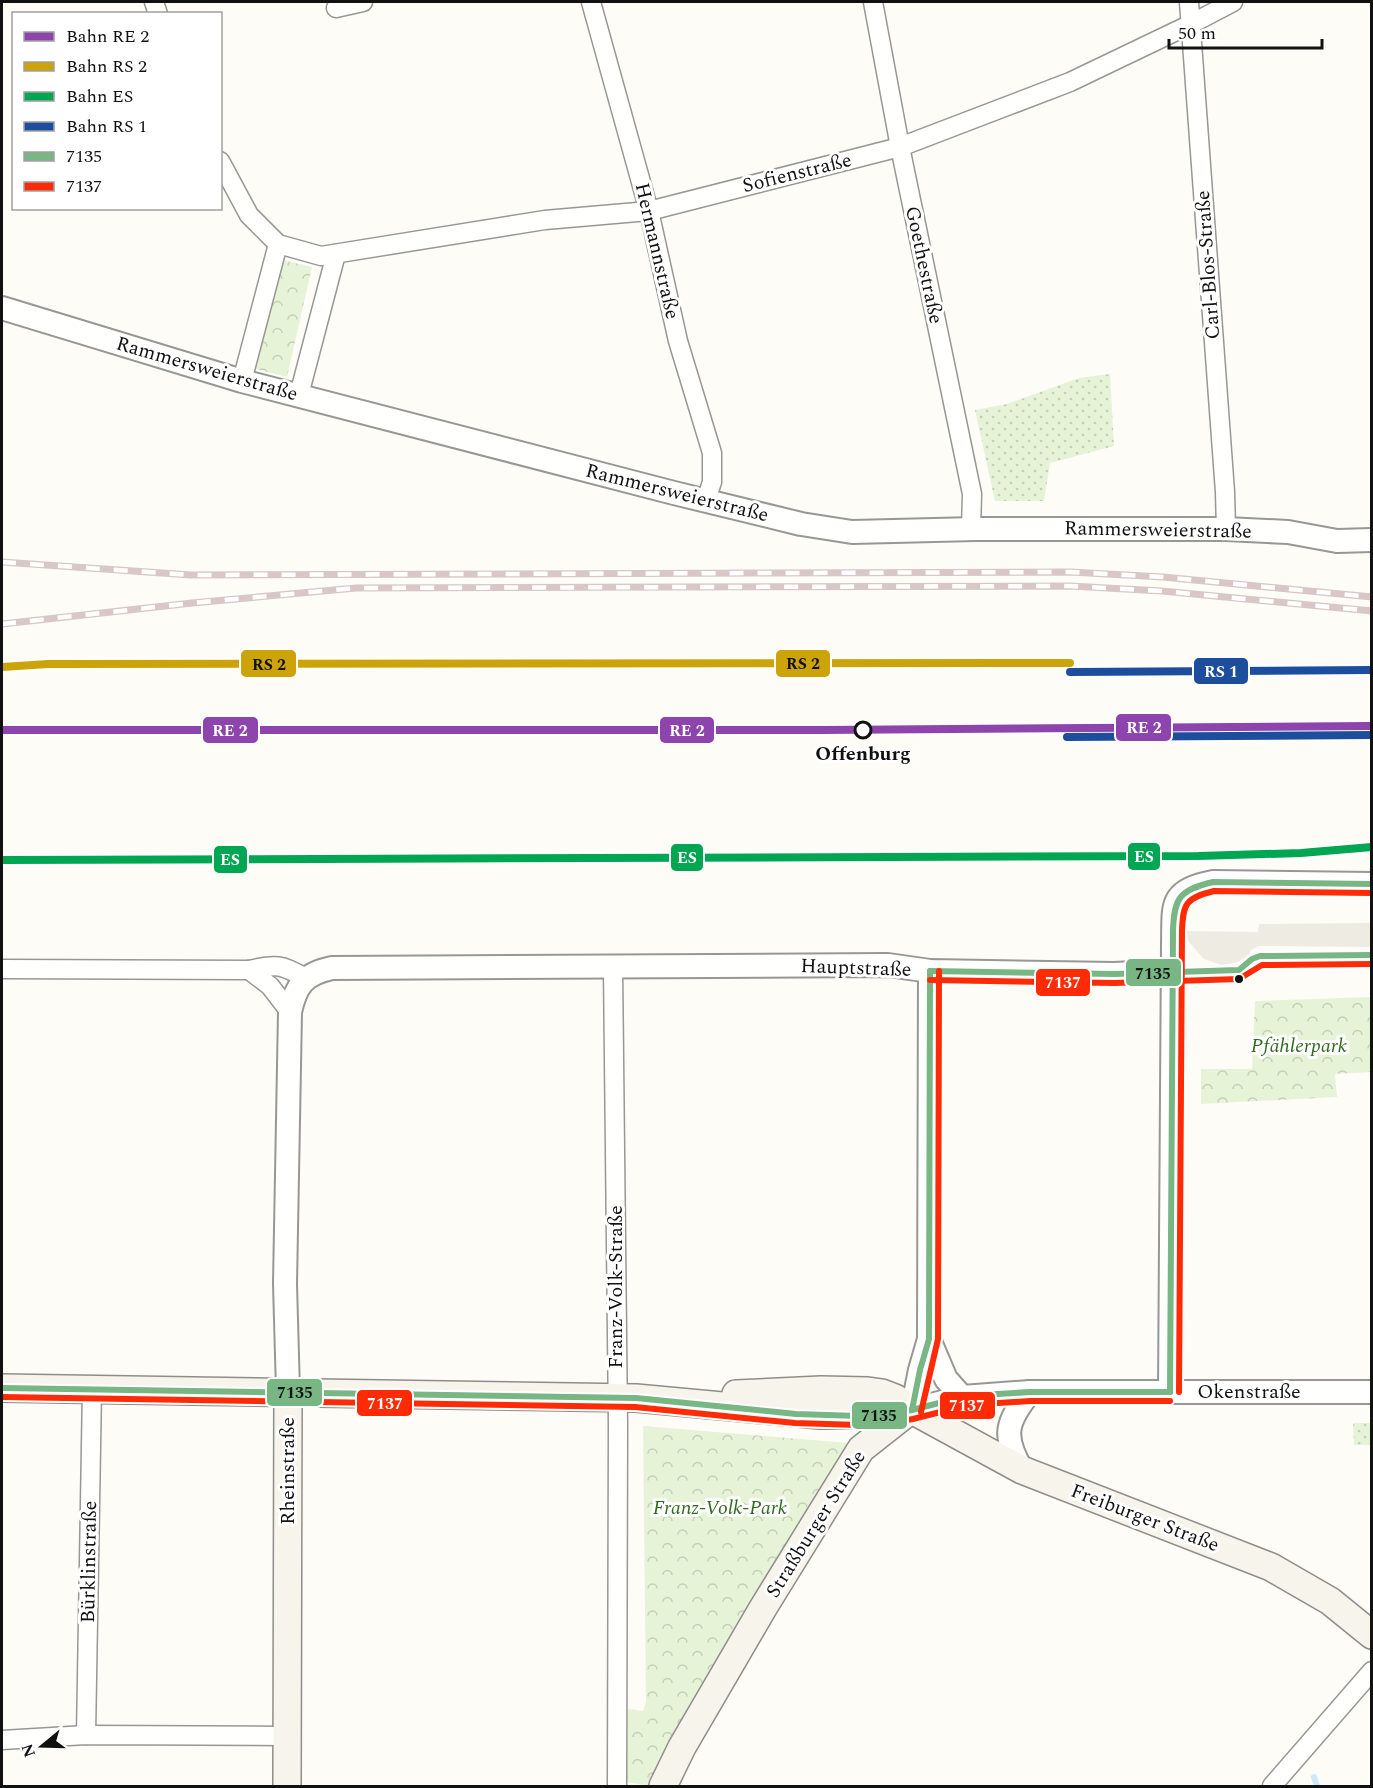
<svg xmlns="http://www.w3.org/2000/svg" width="1373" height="1788" font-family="Spectral,serif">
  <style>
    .grass { fill: url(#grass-dots) }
    .park { fill: url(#park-crowns) }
    .plaza { fill: #edebe2 }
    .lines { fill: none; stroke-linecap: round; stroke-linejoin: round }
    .stream { stroke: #cde8f7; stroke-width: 6 }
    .minor-casing { stroke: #979795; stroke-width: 21 }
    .tertiary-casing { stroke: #979795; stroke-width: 26 }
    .secondary-casing { stroke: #8e8d8b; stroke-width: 30 }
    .minor { stroke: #fffffe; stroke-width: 18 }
    .tertiary { stroke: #fffffe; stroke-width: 22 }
    .secondary { stroke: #f6f4eb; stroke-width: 27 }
    .rail-casing { stroke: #d9c6c7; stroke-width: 7 }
    .rail { stroke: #fff; stroke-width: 4.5; stroke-dasharray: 14; stroke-linecap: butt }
    .bus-1-casing { stroke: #fff; stroke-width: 10 }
    .bus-2-casing { stroke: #fff; stroke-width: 10 }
    .bus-1 { stroke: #78b684; stroke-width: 6 }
    .bus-2 { stroke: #fe2b06; stroke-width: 6 }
    .rail-1-casing { stroke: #fff; stroke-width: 12 }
    .rail-2-casing { stroke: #fff; stroke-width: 12 }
    .rail-3-casing { stroke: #fff; stroke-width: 12 }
    .rail-4-casing { stroke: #fff; stroke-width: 12 }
    .rail-1 { stroke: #8e44ad; stroke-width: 8 }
    .rail-2 { stroke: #cca309; stroke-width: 8 }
    .rail-3 { stroke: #00a651; stroke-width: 8 }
    .rail-4 { stroke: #1d4e9e; stroke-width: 8 }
    .stop-dot { fill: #fff; stroke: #111; stroke-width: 3 }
    .bus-dot { fill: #111; stroke: #fff; stroke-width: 2 }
    .labels { text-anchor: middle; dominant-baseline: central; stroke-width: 6; stroke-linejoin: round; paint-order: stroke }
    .street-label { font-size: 20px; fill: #111; stroke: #fff }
    .stop-label { font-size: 20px; font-weight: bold; fill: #111; stroke: #fff }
    .park-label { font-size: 20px; font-style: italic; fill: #2f6b1f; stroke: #fff }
    .line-badge { stroke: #fff; stroke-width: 2 }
    .badge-label { font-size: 16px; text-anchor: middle; font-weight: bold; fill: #fff }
    .pale-badge-label { font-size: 16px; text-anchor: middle; font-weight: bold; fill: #111 }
  </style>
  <defs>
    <pattern id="grass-dots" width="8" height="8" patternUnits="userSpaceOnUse" patternTransform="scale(1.5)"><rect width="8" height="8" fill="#e7f3d7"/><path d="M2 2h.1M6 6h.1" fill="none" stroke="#c5cfb8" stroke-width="1.8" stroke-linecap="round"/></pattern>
    <pattern id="park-crowns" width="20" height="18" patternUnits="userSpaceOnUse" patternTransform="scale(1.5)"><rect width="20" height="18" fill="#e7f3d7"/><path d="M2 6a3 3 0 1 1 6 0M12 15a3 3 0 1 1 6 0" fill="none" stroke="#c5cfb8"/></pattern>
  </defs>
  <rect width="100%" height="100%" fill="#fdfcf7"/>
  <g class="grass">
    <path d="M1110 374 1114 446 1050 463 1044 501H995L975 410 1007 404 1079 378Z"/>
    <path d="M1353 1423H1371V1445H1354Z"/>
  </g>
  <g class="park">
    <path d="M282 260 312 267 287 377 256 369Z"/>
    <path d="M1371 997V1072L1335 1074 1337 1097 1201 1104V1069H1252L1255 1001Z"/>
    <path d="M643 1426 848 1443 648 1786 627 1782V1709L643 1711 646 1702Z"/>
  </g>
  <path class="plaza" d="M1371 923V947L1259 946 1251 950 1249 954 1238 962 1222 965 1204 959 1188 941 1187 931 1258 932 1259 924Z"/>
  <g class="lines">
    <path class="stream" d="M1314 1777 1317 1786"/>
    <defs>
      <g id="minor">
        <path d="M154 2 158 14"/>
        <path d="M591 2 649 211 678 341 712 453V482L706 500"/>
        <path d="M873 2 900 147 972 494 971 529"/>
        <path d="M1189 2 1225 492 1226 529"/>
        <path d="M336 8 363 2"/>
        <path d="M220 161 249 215 278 244 321 256 545 220 649 211 900 147 1070 82 1191 24 1233 2"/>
        <path d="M242 381 278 244"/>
        <path d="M299 395 336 254"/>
        <path d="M613 967 618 1426 617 1786"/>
        <path d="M2 969 249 970C278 964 280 964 306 978"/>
        <path d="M249 970 270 986 290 1012"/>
        <path d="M86 1735 92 1389"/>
        <path d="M2 1740 86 1735 287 1736"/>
        <path d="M1272 1786 1372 1671"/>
      </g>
      <g id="tertiary">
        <path d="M2 308 242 381 674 493 801 524 852 532 976 529H1226L1288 532 1337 541 1372 540"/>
        <path d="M930 971 929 1339 920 1370 912 1410 962 1397 1030 1392H1372"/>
        <path d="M929 1339 946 1379 962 1397"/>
        <path d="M288 1391 285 1284 290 1012C296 985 304 974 332 968L888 965 930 971 1114 974 1173 971"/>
        <path d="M1170 1392 1173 945C1174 905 1168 891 1213 882L1372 884"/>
        <path d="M1022 1470C1002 1436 1006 1422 1030 1392"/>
      </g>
      <g id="secondary">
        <path d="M2 1388 636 1398 820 1415H882L912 1410"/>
        <path d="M736 1394 821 1390 868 1391 882 1393 895 1398 912 1410 1022 1470 1271 1567 1330 1601 1372 1635"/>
        <path d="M287 1786 288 1391"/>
        <path d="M663 1786 682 1747 763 1608 861 1449 908 1412"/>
      </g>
    </defs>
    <use href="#minor" class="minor-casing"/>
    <use href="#tertiary" class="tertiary-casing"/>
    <use href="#secondary" class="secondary-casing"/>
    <use href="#minor" class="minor"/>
    <use href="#tertiary" class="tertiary"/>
    <use href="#secondary" class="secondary"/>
    <defs>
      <g id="rail">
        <path d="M2 562 191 575 1070 572 1163 577 1372 597"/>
        <path d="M2 624 192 603 356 588 1070 586 1162 591 1372 611"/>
      </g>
    </defs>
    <use href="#rail" class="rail-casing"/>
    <use href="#rail" class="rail"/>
    <defs>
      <g id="bus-1">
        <path d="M930 971 1114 974 1239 970 1252 959 1260 956 1372 955"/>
        <path d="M2 1388 636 1398 796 1414 858 1416 882 1415 912 1410 962 1397 982 1395 1030 1392H1170"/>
        <path d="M1170 1392 1173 931C1174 897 1180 890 1213 882L1372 884"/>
        <path d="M912 1410 920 1370 929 1339 930 971"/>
      </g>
      <g id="bus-2">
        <path d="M930 980 1114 983 1239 979 1262 965 1372 964"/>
        <path d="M1179 1392 1182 931C1183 903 1186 898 1214 891L1372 893"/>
        <path d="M2 1397 635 1407 795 1423 858 1425 883 1424 913 1419 964 1406 983 1404 1030 1401H1170"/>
        <path d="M921 1412 938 1339 939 971"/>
      </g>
    </defs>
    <use href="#bus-1" class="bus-1-casing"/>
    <use href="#bus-2" class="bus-2-casing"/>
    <use href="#bus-1" class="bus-1"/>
    <use href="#bus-2" class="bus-2"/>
    <defs>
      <path id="rail-1" d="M2 730H822L1372 726"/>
      <path id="rail-2" d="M2 667 48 664 1070 663"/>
      <path id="rail-3" d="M2 860 1198 856 1301 853 1372 847"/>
      <g id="rail-4">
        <path d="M1070 672 1372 670"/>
        <path d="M1067 737 1372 735"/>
      </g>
    </defs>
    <use href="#rail-1" class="rail-1-casing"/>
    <use href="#rail-2" class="rail-2-casing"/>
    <use href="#rail-3" class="rail-3-casing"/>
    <use href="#rail-4" class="rail-4-casing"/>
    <use href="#rail-1" class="rail-1"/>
    <use href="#rail-2" class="rail-2"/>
    <use href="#rail-3" class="rail-3"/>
    <use href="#rail-4" class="rail-4"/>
  </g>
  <circle class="stop-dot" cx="863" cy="730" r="8"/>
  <circle class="bus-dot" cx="1239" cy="979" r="5"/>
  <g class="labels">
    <g class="street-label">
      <text transform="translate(797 173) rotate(-14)">Sofienstraße</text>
      <text transform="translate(657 251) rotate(77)">Hermannstraße</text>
      <text transform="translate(924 265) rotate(78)">Goethestraße</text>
      <text transform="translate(1208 265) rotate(-94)">Carl-Blos-Straße</text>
      <text transform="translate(207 369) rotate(16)">Rammersweierstraße</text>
      <text transform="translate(677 493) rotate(14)">Rammersweierstraße</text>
      <text transform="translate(1158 530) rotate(1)">Rammersweierstraße</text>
      <text transform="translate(856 968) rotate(2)">Hauptstraße</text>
      <text transform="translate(616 1287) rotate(-90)">Franz-Volk-Straße</text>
      <text x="1249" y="1392">Okenstraße</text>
      <text transform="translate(288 1471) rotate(-90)">Rheinstraße</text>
      <text transform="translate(1145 1518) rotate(21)">Freiburger Straße</text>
      <text transform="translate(816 1524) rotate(-58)">Straßburger Straße</text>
      <text transform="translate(89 1562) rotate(-89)">Bürklinstraße</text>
    </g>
    <g class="stop-label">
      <text x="863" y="754">Offenburg</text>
    </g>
    <g class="park-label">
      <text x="1299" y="1046">Pfählerpark</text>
      <text x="720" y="1508">Franz-Volk-Park</text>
    </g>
  </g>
  <g class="line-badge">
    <rect x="775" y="649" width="56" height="29" rx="6" fill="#cca309"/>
    <rect x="240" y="649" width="57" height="29" rx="6" fill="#cca309"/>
    <rect x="1193" y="657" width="56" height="28" rx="6" fill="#1d4e9e"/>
    <rect x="1115" y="713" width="57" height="29" rx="6" fill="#8e44ad"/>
    <rect x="202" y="716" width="57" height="28" rx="6" fill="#8e44ad"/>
    <rect x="659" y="716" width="56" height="28" rx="6" fill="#8e44ad"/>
    <rect x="1127" y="842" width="34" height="29" rx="6" fill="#00a651"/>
    <rect x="670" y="843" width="34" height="29" rx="6" fill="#00a651"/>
    <rect x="213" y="845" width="35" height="29" rx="6" fill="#00a651"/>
    <rect x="1125" y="958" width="57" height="29" rx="6" fill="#78b684"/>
    <rect x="1035" y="968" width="56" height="29" rx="6" fill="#fe2b06"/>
    <rect x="266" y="1378" width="57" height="29" rx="6" fill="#78b684"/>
    <rect x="356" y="1389" width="57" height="28" rx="6" fill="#fe2b06"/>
    <rect x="939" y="1391" width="57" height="29" rx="6" fill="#fe2b06"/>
    <rect x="851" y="1401" width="57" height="29" rx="6" fill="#78b684"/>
  </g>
  <g class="badge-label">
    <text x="1221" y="677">RS 1</text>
    <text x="1144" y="733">RE 2</text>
    <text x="230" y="736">RE 2</text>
    <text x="687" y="736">RE 2</text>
    <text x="1144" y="862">ES</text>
    <text x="687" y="863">ES</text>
    <text x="230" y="865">ES</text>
    <text x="1063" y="988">7137</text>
    <text x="385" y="1409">7137</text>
    <text x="967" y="1411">7137</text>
  </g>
  <g class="pale-badge-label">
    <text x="803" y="669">RS 2</text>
    <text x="269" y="670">RS 2</text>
    <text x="1153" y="979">7135</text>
    <text x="295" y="1398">7135</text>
    <text x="879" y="1421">7135</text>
  </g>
  <rect width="1373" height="1788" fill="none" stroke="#111111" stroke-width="6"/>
  <rect x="12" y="12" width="210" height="198" fill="#ffffff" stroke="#a0a0a0" stroke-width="1.5"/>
  <rect x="24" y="32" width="30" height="9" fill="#8e44ad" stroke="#a0a0a0" stroke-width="1.5"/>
  <text x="66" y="42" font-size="18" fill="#111111">Bahn RE 2</text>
  <rect x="24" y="62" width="30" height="9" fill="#cca309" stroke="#a0a0a0" stroke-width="1.5"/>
  <text x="66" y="72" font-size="18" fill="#111111">Bahn RS 2</text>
  <rect x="24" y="92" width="30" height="9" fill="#00a651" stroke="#a0a0a0" stroke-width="1.5"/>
  <text x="66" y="102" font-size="18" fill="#111111">Bahn ES</text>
  <rect x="24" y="122" width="30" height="9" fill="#1d4e9e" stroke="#a0a0a0" stroke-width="1.5"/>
  <text x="66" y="132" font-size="18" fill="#111111">Bahn RS 1</text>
  <rect x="24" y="152" width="30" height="9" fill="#78b684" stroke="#a0a0a0" stroke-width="1.5"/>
  <text x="66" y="162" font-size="18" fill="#111111">7135</text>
  <rect x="24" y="182" width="30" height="9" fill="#fe2b06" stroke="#a0a0a0" stroke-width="1.5"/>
  <text x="66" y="192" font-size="18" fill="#111111">7137</text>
  <g transform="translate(42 1746) rotate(251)" stroke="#ffffff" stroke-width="4.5" paint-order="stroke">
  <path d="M0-4.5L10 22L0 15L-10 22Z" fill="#111111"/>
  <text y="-9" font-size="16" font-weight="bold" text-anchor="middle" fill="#111111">N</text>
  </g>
  <path d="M1169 39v9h153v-9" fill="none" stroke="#111111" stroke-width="3"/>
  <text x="1178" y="39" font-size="18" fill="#111111" stroke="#ffffff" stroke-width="4.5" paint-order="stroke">50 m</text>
</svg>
